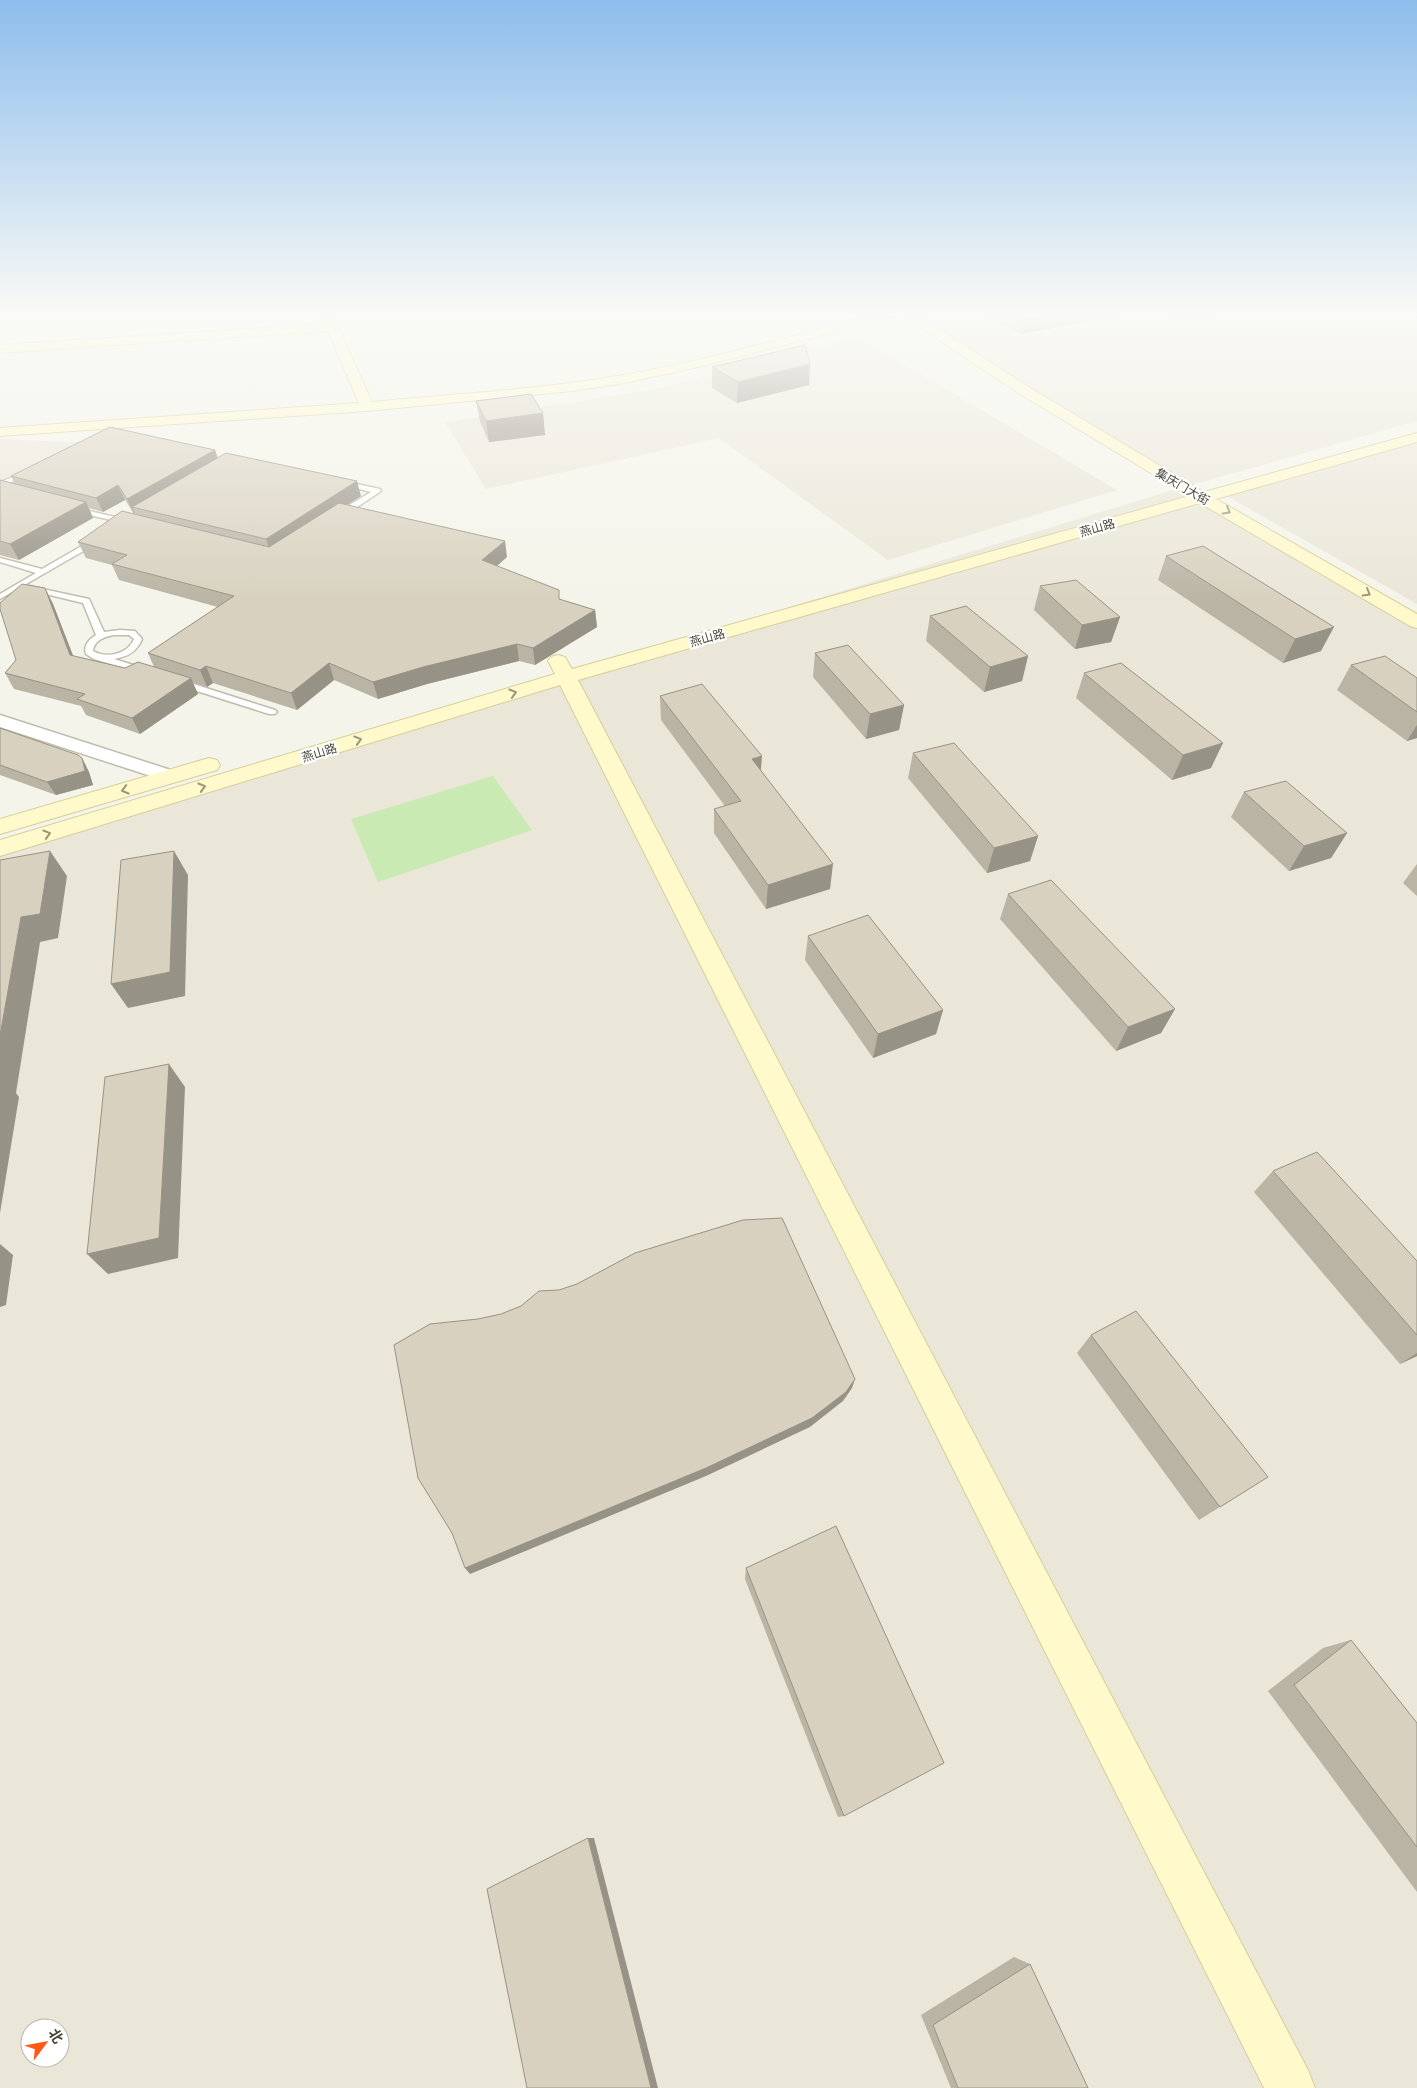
<svg xmlns="http://www.w3.org/2000/svg" width="1417" height="2088" font-family="Barlow,'Noto Sans SC',sans-serif">
  <style>
    .residential { fill: #eae6d8; fill-rule: evenodd }
    .green { fill: #caeab3 }
    .lines { fill: none; stroke-linecap: round; stroke-linejoin: round }
    .lane-casing { stroke: #c1bdac; stroke-width: 3 }
    .street-casing { stroke: #c1bdac; stroke-width: 3 }
    .secondary-casing { stroke: #d6ce9a; stroke-width: 2 }
    .lane { fill: #fff; fill-rule: evenodd }
    .street { fill: #fff; fill-rule: evenodd }
    .secondary { fill: #fff9cb; fill-rule: evenodd }
    .wall { fill: #bab4a4 }
    .shaded-wall { fill: #979286 }
    .building { fill: #d8d1bf; stroke: #979286 }
    .oneway { stroke: #9b967a }
    .labels { text-anchor: middle; dominant-baseline: central; stroke-width: 4.5; stroke-linejoin: round; paint-order: stroke }
    .far-street-label { font-size: 12px; fill: #4a4538; stroke: #fff }
  </style>
  <rect width="100%" height="100%" fill="#f5f4ea"/>
  <g class="residential">
    <path d="M903 311H1417V421L1185 487 1417 623V2088H0V848L1183 487ZM30 2028H60V2058H30Z"/>
    <path d="M858 337 1117 490 888 560 719 438 486 489 445 422 657 389Z"/>
    <path d="M1417 437V604L1220 492Z"/>
    <path d="M0 439H2L87 443 0 482Z"/>
  </g>
  <path class="green" d="M493 776 532 830 378 882 351 819Z"/>
  <g class="lines">
    <defs>
      <g id="lane">
        <path d="M25 473 30 474 0 487V482Z"/>
        <path d="M343 481 380 489 381 491 344 516H338V512L371 492 341 484V482Z"/>
        <path d="M72 507 128 520 132 522 128 524 72 511Z"/>
        <path d="M92 540 99 542 0 599V594L36 573 0 562V558L42 569Z"/>
        <path d="M29 586 89 599 104 632 120 630 135 631 142 639C137 652 127 657 114 659L146 669V673H140L94 659 86 654C83 646 89 639 96 635L83 603 29 590ZM114 635H129L134 639C128 654 107 659 93 651 94 640 104 637 114 635Z"/>
        <path d="M181 680 275 710 277 712 275 714H269L178 685 177 683Z"/>
      </g>
      <path id="street" d="M0 715 177 772 180 776 177 780 170 782 163 780 0 727Z"/>
      <g id="secondary">
        <path d="M319 311H331L372 402C454 394 536 390 617 376 708 361 798 334 887 311H911L1030 388 1204 492 1417 433V442L1216 499 1417 614V628L1410 626 1200 503 578 680 1308 2070 1315 2088H1264L560 685 0 856V840L555 674 548 661 551 657 558 655 565 657 572 669 1189 496 1020 394 901 315 694 368 619 384 572 391 367 411 0 436V428L359 403 328 331 0 353V345L325 324Z"/>
        <path d="M209 758 217 760 220 765 217 770 0 834V819Z"/>
      </g>
    </defs>
    <use href="#lane" class="lane-casing"/>
    <use href="#street" class="street-casing"/>
    <use href="#secondary" class="secondary-casing"/>
    <use href="#lane" class="lane"/>
    <use href="#street" class="street"/>
    <use href="#secondary" class="secondary"/>
  </g>
  <g class="wall">
    <path d="M975 311H1140L1022 334Z"/>
    <path d="M1160 311H1233L1184 321Z"/>
    <path d="M712 367 809 385 737 403 712 388Z"/>
    <path d="M476 401 543 413 545 435 489 442 480 422Z"/>
    <path d="M215 450 217 458 361 496 347 505 507 557 497 566 560 600 595 610 597 627 535 665 519 661 427 684 378 699 334 680 297 710 213 683 207 687 192 682 198 694 140 734 86 715 81 706 14 689 5 673 16 660 45 588 53 604 73 656 125 668 154 667 148 653 218 607 119 580 112 565 86 558 78 542 136 514 135 513 134 514 125 500 103 512 89 508 93 518 19 560 0 555V480L15 484 11 476Z"/>
    <path d="M1166 556 1321 651 1283 663 1158 580Z"/>
    <path d="M1040 586 1120 617 1111 642 1075 649 1034 610Z"/>
    <path d="M930 616 1028 656 1022 681 984 692 926 641Z"/>
    <path d="M815 653 904 705 899 730 866 739 813 677Z"/>
    <path d="M1351 665 1417 678V738L1407 741 1337 690Z"/>
    <path d="M1084 673 1211 768 1172 780 1076 698Z"/>
    <path d="M660 696 761 771 830 889 766 909 714 833V809L725 806 661 720Z"/>
    <path d="M0 728 82 758 89 772 93 785 56 795 0 775Z"/>
    <path d="M913 753 1038 836 1030 861 987 873 908 778Z"/>
    <path d="M1244 792 1347 833 1331 858 1289 871 1231 817Z"/>
    <path d="M1417 864V896L1403 883Z"/>
    <path d="M1008 894 1175 1009 1161 1033 1116 1051 1000 919Z"/>
    <path d="M808 936 943 1010 936 1034 873 1058 805 960Z"/>
    <path d="M1273 1171 1417 1261V1356L1400 1364 1254 1192Z"/>
    <path d="M1091 1335 1268 1477 1199 1520 1077 1353Z"/>
    <path d="M746 1568 844 1816 838 1817 745 1579Z"/>
    <path d="M1351 1640 1417 1723V1892L1268 1691 1323 1648Z"/>
    <path d="M1014 1957 1030 1964 1088 2088H951L921 2015Z"/>
  </g>
  <g class="shaded-wall">
    <path d="M1070 311H1140L1022 334 1026 320Z"/>
    <path d="M1188 311H1233L1184 321Z"/>
    <path d="M810 364 809 385 737 403 738 382Z"/>
    <path d="M543 413 545 435 489 442 486 421Z"/>
    <path d="M215 450 220 464 132 507 135 513 134 514 127 499Z"/>
    <path d="M357 481 361 496 271 554 266 539Z"/>
    <path d="M118 485 125 500 103 512 96 498Z"/>
    <path d="M86 502 93 518 19 560 10 544Z"/>
    <path d="M505 541 507 557 485 576 482 560Z"/>
    <path d="M45 588 53 604 79 671 70 655Z"/>
    <path d="M595 610 597 627 535 665 533 648Z"/>
    <path d="M1120 617 1111 642 1075 649 1082 625Z"/>
    <path d="M1334 627 1321 651 1283 663 1295 639Z"/>
    <path d="M517 644 519 661 427 684 378 699 373 682 423 667Z"/>
    <path d="M1028 656 1022 681 984 692 990 667Z"/>
    <path d="M329 663 334 680 297 710 291 693Z"/>
    <path d="M206 666 213 683 207 687 200 670Z"/>
    <path d="M191 678 198 694 140 734 132 718Z"/>
    <path d="M904 705 899 730 866 739 870 714Z"/>
    <path d="M1417 725V738L1407 741Z"/>
    <path d="M1223 743 1211 768 1172 780 1183 755Z"/>
    <path d="M762 756 760 781 752 759Z"/>
    <path d="M82 758 89 772 93 785 56 795 47 782Z"/>
    <path d="M1347 833 1331 858 1289 871 1304 846Z"/>
    <path d="M1038 836 1030 861 987 873 994 848Z"/>
    <path d="M50 851 67 876 58 938 40 942 16 1093 19 1097 0 1213V1036L21 917Z"/>
    <path d="M174 851 188 875 185 996 128 1008 111 984Z"/>
    <path d="M833 864 830 889 766 909 768 885Z"/>
    <path d="M1175 1009 1161 1033 1116 1051 1128 1027Z"/>
    <path d="M943 1010 936 1034 873 1058 878 1034Z"/>
    <path d="M169 1064 185 1087 178 1258 108 1274 87 1254Z"/>
    <path d="M0 1244 13 1255 6 1305 0 1307Z"/>
    <path d="M1417 1353V1356L1400 1364Z"/>
    <path d="M855 1379 852 1388 843 1401 810 1427 706 1476 470 1574 465 1568Z"/>
    <path d="M588 1838H594L658 2088H651Z"/>
  </g>
  <g class="building">
    <path d="M1008 311H1070L1026 320Z"/>
    <path d="M805 345 810 364 738 382 712 367Z"/>
    <path d="M531 394 543 413 486 421 476 401Z"/>
    <path d="M110 427 215 450 127 499 118 485 96 498 11 476Z"/>
    <path d="M226 453 357 481 266 539 132 507Z"/>
    <path d="M0 480 86 502 10 544 0 541Z"/>
    <path d="M339 503 505 541 482 560 559 590V599L595 610 533 648 517 644 423 667 373 682 329 663 291 693 206 666 200 670 148 653 234 596 112 564 127 555 78 542 122 511 269 547Z"/>
    <path d="M1203 546 1334 627 1295 639 1166 556Z"/>
    <path d="M1076 580 1120 617 1082 625 1040 586Z"/>
    <path d="M22 584 45 588 70 655 125 668 138 662 191 678 132 718 77 699 85 694 5 673 16 660 0 609V603Z"/>
    <path d="M966 606 1028 656 990 667 930 616Z"/>
    <path d="M848 645 904 705 870 714 815 653Z"/>
    <path d="M1385 656 1417 678V712L1351 665Z"/>
    <path d="M1121 663 1223 743 1183 755 1084 673Z"/>
    <path d="M702 684 762 756 752 759 833 864 768 885 714 809 741 801 660 696Z"/>
    <path d="M0 728 78 755 82 758 85 771 47 782 0 765Z"/>
    <path d="M954 743 1038 836 994 848 913 753Z"/>
    <path d="M1286 781 1347 833 1304 846 1244 792Z"/>
    <path d="M50 851 40 914 21 917 0 1036V860Z"/>
    <path d="M174 851 170 972 111 984 121 860Z"/>
    <path d="M1051 880 1175 1009 1128 1027 1008 894Z"/>
    <path d="M868 915 943 1010 878 1034 808 936Z"/>
    <path d="M169 1064 159 1238 87 1254 105 1077Z"/>
    <path d="M1317 1152 1417 1261V1335L1273 1171Z"/>
    <path d="M782 1218 855 1379 846 1392 812 1418 706 1468 465 1568 452 1533 418 1478 394 1345 430 1324 478 1319 501 1314 521 1306 539 1291 559 1290 577 1284 635 1253 743 1220Z"/>
    <path d="M1136 1311 1268 1477 1220 1507 1091 1335Z"/>
    <path d="M836 1526 944 1763 844 1816 746 1568Z"/>
    <path d="M1351 1640 1417 1723V1847L1294 1685Z"/>
    <path d="M588 1838 651 2088H527L487 1889Z"/>
    <path d="M1030 1964 1088 2088H958L933 2025Z"/>
  </g>
  <defs><path id="oneway-chevron" d="M-2-3.5L2.5 0L-2 3.5" fill="none" stroke-width="1.6" stroke-linecap="round" stroke-linejoin="round" transform="scale(1.25)"/></defs>
  <g class="oneway">
    <use href="#oneway-chevron" transform="translate(1227 511) rotate(30)"/>
    <use href="#oneway-chevron" transform="translate(1367 593) rotate(30)"/>
    <use href="#oneway-chevron" transform="translate(513 693) rotate(-17)"/>
    <use href="#oneway-chevron" transform="translate(358 740) rotate(-17)"/>
    <use href="#oneway-chevron" transform="translate(202 787) rotate(-17)"/>
    <use href="#oneway-chevron" transform="translate(125 790) rotate(164)"/>
    <use href="#oneway-chevron" transform="translate(47 834) rotate(-17)"/>
  </g>
  <linearGradient id="sky" x2="0" y2="1"><stop stop-color="#8dbdec"/><stop offset="0.52" stop-color="#fafaf6"/><stop offset="1" stop-color="#fafaf6" stop-opacity="0"/></linearGradient>
  <rect width="1417" height="603" fill="url(#sky)"/>
  <g class="labels">
    <g class="far-street-label">
      <text transform="translate(1183 486) rotate(30)">集庆门大街</text>
      <text transform="translate(1097 527) rotate(-16)">燕山路</text>
      <text transform="translate(707 637) rotate(-16)">燕山路</text>
      <text transform="translate(319 752) rotate(-17)">燕山路</text>
    </g>
  </g>
  <g transform="translate(45 2043) rotate(58)"><circle r="24" fill="#ffffff" stroke="#b7b5af"/>
  <path d="M0-4L9 19L0 12L-9 19Z" fill="#ff5918"/>
  <text y="-8" font-size="14" font-weight="bold" text-anchor="middle" fill="#4a4538">北</text>
  </g>
</svg>
